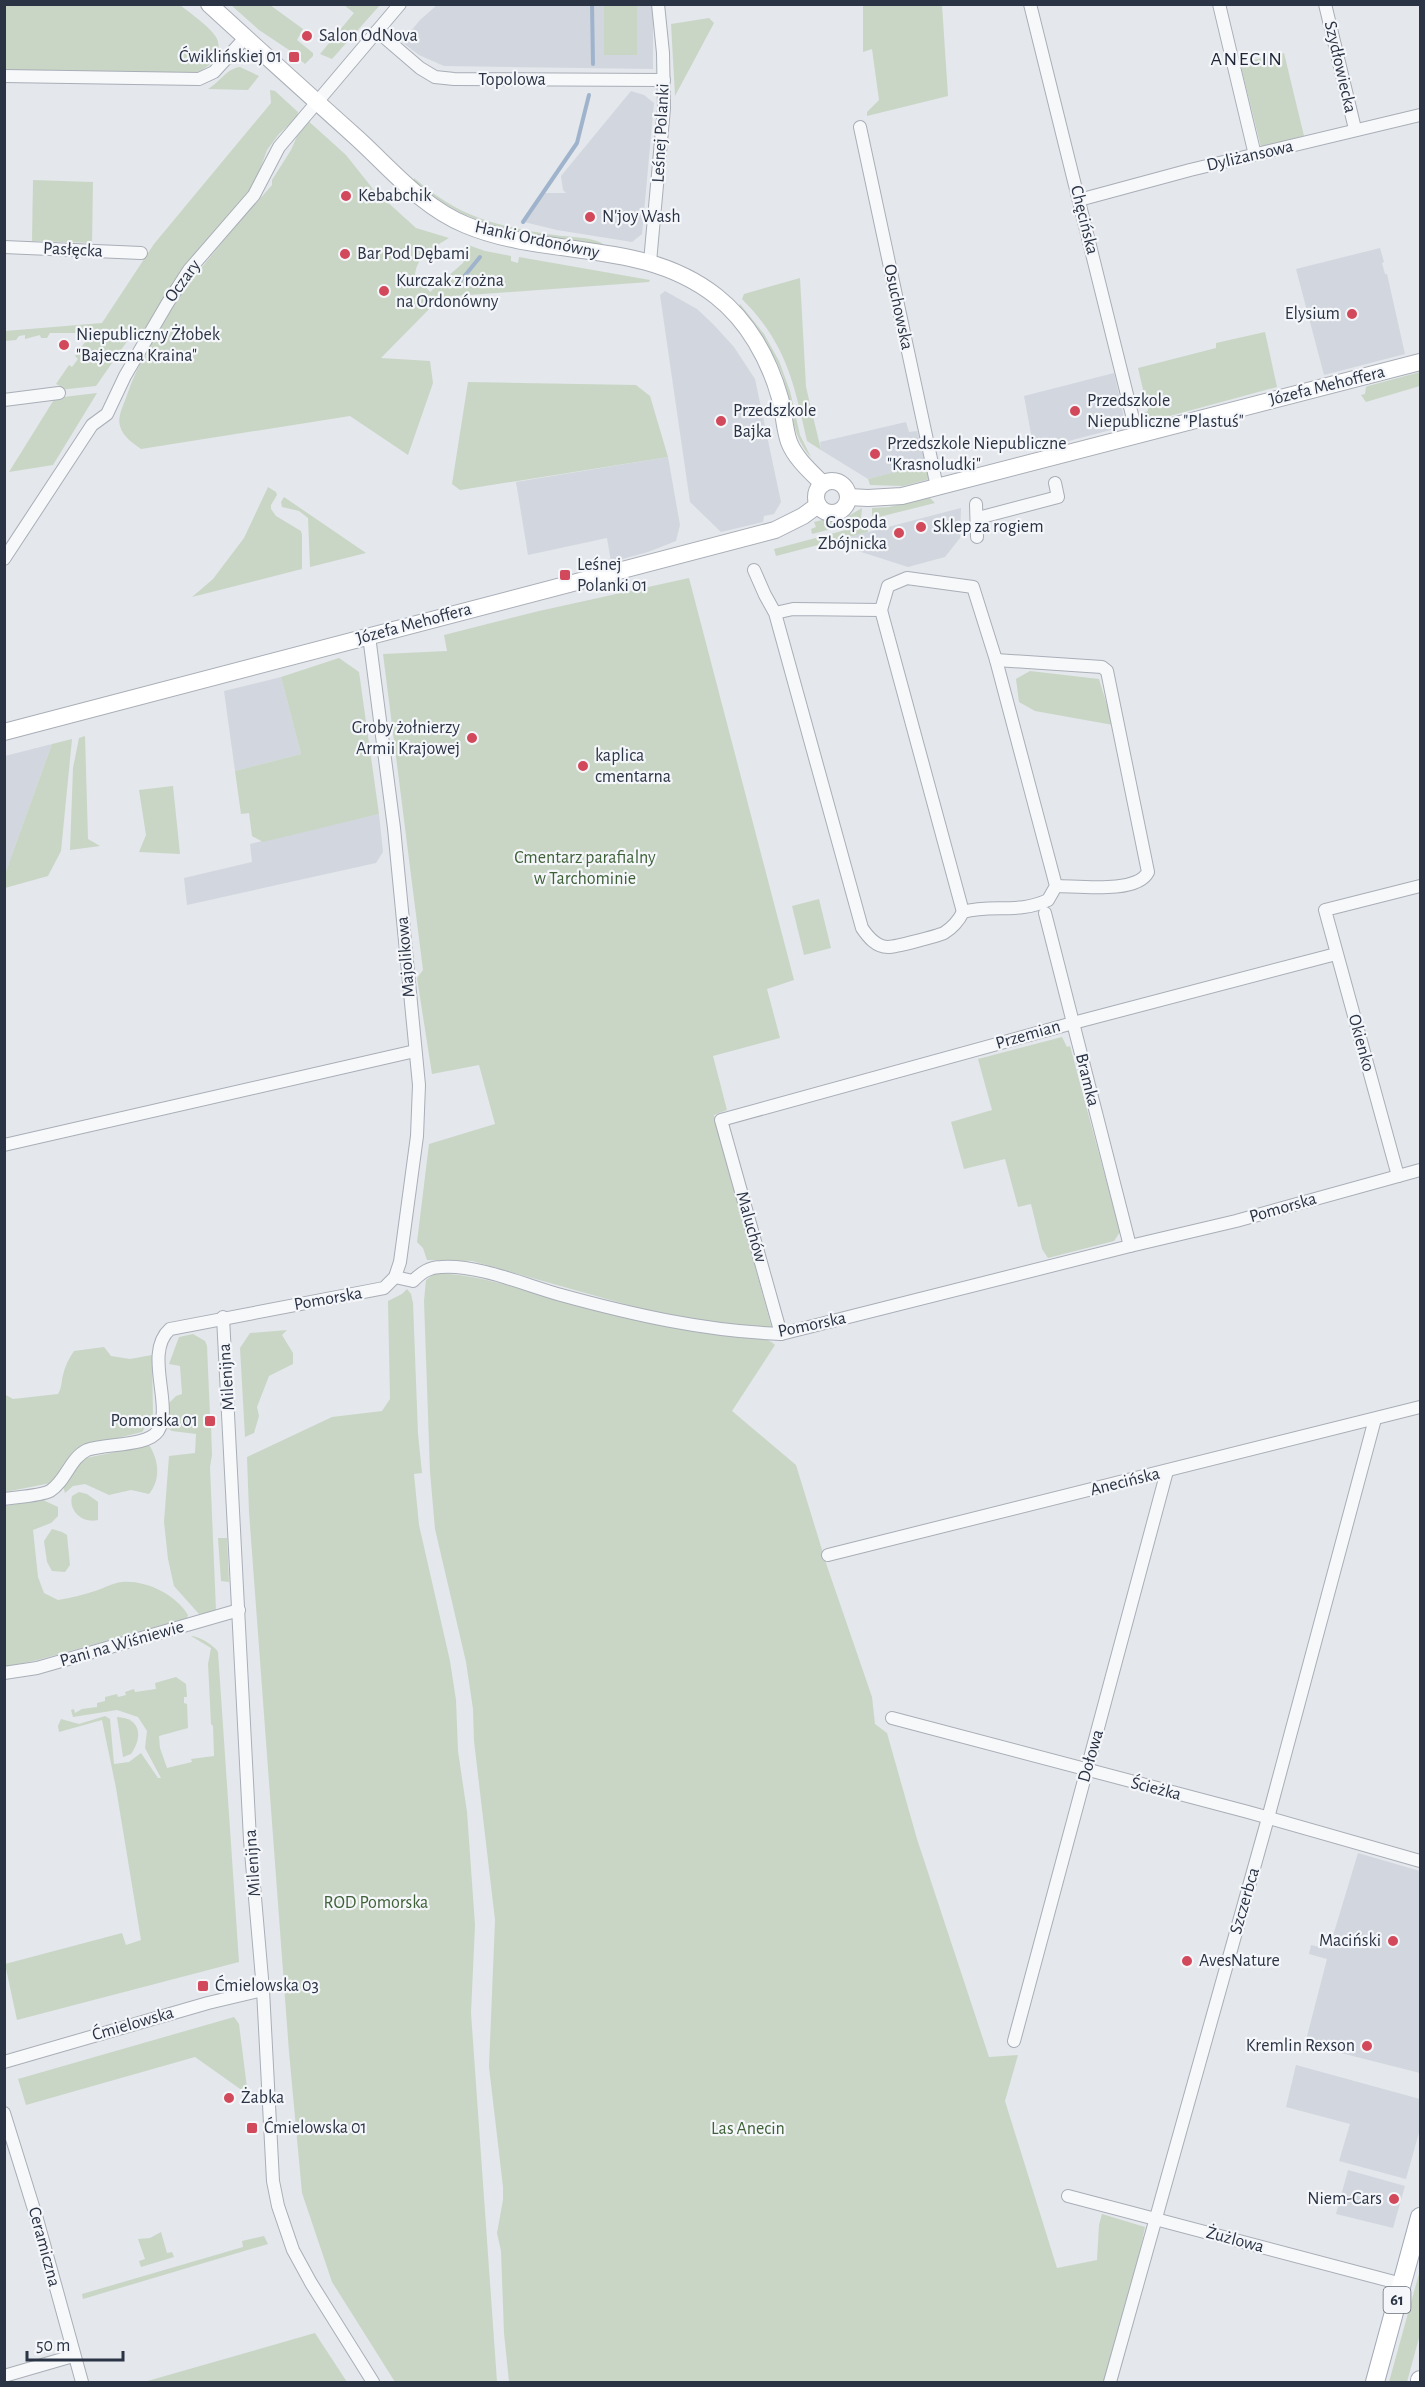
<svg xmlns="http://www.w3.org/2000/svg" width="1425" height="2387" font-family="'Alegreya Sans',sans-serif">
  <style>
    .built { fill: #d2d6de }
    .green { fill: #c9d6c5 }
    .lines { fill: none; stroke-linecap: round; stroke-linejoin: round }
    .stream { stroke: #9fb4cc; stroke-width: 4 }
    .street-casing { stroke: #a9aeb7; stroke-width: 14 }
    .secondary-casing { stroke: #a9aeb7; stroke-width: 18 }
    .primary-casing { stroke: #a3abb8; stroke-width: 20 }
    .street { stroke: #f7f8fa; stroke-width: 12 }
    .secondary { stroke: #fff; stroke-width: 16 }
    .primary { stroke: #fff; stroke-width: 18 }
    .poi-dot { fill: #d1495b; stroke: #f4f6f9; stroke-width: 2 }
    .labels { text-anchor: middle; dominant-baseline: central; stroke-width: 4.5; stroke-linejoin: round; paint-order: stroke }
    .shield { fill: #f4f6f9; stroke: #676e7b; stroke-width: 1.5 }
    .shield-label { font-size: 16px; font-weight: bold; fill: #2b3445 }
    .poi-label { font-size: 18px; fill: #2b3445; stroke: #f4f6f9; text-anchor: start }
    .street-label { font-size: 18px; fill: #2b3445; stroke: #f4f6f9 }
    .park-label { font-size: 18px; fill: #3f6138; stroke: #f4f6f9 }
    .neighbourhood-label { font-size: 20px; letter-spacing: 1.5px; fill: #1d2536; stroke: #f4f6f9 }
  </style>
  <rect width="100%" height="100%" fill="#e4e7ec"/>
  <g class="built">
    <path d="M651 4 653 11V69L444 66 419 55 402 42 420 20 437 5Z"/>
    <path d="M631 91 644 95 654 103 642 234 632 242 557 230 524 222 545 193H566L563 190 561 176Z"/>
    <path d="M1380 248 1384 262 1382 263 1385 274H1387L1405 354 1324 375 1296 269Z"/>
    <path d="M665 291 697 309 713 324 734 347 755 379 781 502 774 514 764 516 763 522 721 532 690 502 660 295Z"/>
    <path d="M1114 373 1126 426 1034 450 1024 396Z"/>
    <path d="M906 422 909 432 917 431 924 458 919 466 868 479 821 450 820 442Z"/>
    <path d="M668 457 680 525 676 541 648 552 611 562 607 538 528 555 516 482Z"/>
    <path d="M961 508 960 538 945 557 908 567 830 542Z"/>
    <path d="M281 677 301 754 235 771 224 691Z"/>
    <path d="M52 744 5 874V756Z"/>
    <path d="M379 814 383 852 376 863 187 905 184 878 252 862 250 844Z"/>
    <path d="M1358 1853 1420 1871V2073L1305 2044 1327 1959 1309 1954 1311 1945 1329 1949Z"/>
    <path d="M1296 2065 1420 2099V2129L1406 2179 1339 2161 1350 2124 1286 2107Z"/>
    <path d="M1348 2170 1405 2186 1393 2228 1336 2214Z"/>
  </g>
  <g class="green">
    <path d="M5 5H180C191 14 208 25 216 37 225 52 209 69 195 73 189 75 181 74 175 75L5 72Z"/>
    <path d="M231 5H270L303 29 297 40 313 53V56L305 64 289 50 259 30Z"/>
    <path d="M344 5H380L332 59 320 54 354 13Z"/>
    <rect x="604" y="5" width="33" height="50"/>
    <path d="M863 5H942L948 96 867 116V112L879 100 872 49 863 52Z"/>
    <path d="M709 18 714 23 675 96 671 24Z"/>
    <path d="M1284 53 1304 136 1261 147 1240 63Z"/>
    <path d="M240 67 259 76 248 90 208 89C219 83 227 68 240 67Z"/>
    <path d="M270 90 275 91 298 112 297 117 279 134 267 150 253 189 177 277 148 326 138 333H50L47 338H41L40 335 25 339V335L19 336 16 340 6 341 5 331 102 323 154 244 271 103Z"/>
    <path d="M305 118 346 155 373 189 416 228 449 238C433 248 418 254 415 274L430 292 463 263 468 245 485 251 511 256V261L518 263 519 257 650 280 649 282 441 297 381 358 430 361 433 383 408 455 350 416 141 449C133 443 123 437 120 426 117 417 124 404 127 395 156 314 216 249 272 185V180L291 150Z"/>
    <path d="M414 178C462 219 494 225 554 235 567 237 594 237 603 244 585 244 566 240 548 237 491 227 459 219 414 181Z"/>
    <path d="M33 180 93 182 92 243 32 241Z"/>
    <path d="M800 278 806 387 821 450 807 441C794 383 786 343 742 299L744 294Z"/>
    <path d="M740 304 764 334 779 361 790 391 800 435 811 457C790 436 792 401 782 374 772 349 756 328 739 307Z"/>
    <path d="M1265 332 1277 387 1144 423 1141 414 1148 411 1138 368 1216 348V343Z"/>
    <path d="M92 336 130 337 96 386 59 390 60 386 56 384 69 365 72 367 78 359 75 356 88 338H90Z"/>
    <path d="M1420 372V386L1366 402 1361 395 1365 394 1366 387 1368 386Z"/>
    <path d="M468 382 636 385 650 396 668 457 460 490 452 484Z"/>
    <path d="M97 393 53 465 9 472 55 398Z"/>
    <path d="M924 458 930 479 903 486 870 485 868 479 918 466Z"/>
    <path d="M268 487 276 492 277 495 271 505V509L276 516 301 531 302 535V569L192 597 213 579 244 538Z"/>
    <path d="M284 497 366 553 310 567 308 518 299 511 282 507 281 502Z"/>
    <path d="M929 497 935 503 875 518 872 515V508L889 507Z"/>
    <path d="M862 508 861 518 859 522 812 534 811 529 816 527 814 522 822 520 840 521Z"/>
    <path d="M861 526 867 528 868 532 776 556 774 549Z"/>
    <path d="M689 578 794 980 767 989 780 1038 713 1056 727 1110 714 1115 772 1329 667 1316 472 1261 427 1260 423 1248 417 1242 429 1144 495 1124 479 1065 432 1074 417 978 423 970 383 654 447 651 444 635 539 611Z"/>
    <path d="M339 658 359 672 379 814 263 842 252 836 249 813 241 814 235 771 301 754 281 677Z"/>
    <path d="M1030 671 1099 679 1113 725 1035 711 1019 702 1016 679Z"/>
    <path d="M85 736 88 839 100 846 70 850 73 768 79 738Z"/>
    <path d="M72 739 61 851 48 876 5 888V874L52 744Z"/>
    <path d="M173 786 180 854 139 852 146 835 139 790Z"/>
    <path d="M819 899 831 948 804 955 792 906Z"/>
    <path d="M1062 1037 1067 1047 1070 1046 1120 1232 1114 1241 1048 1258 1042 1249 1031 1204 1018 1207 1005 1159 964 1169 951 1122 992 1110 978 1059Z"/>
    <path d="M436 1273C487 1275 534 1294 583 1307 618 1317 655 1323 690 1331 711 1336 761 1330 775 1345L732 1411 796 1465 827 1566 872 1697 875 1724 887 1733 917 1839 989 2057 1018 2055 1005 2101 1057 2268 1097 2260 1099 2225 1102 2214 1145 2227 1138 2261 1106 2382H509L504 2333 501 2251 497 2233 503 2200V2187L489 2067 495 1920 474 1741 473 1709 466 1662 435 1529 430 1472 424 1301 426 1280Z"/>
    <path d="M407 1289 411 1294 413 1303 418 1434 422 1473 414 1474 419 1525 450 1661 456 1700 458 1751 467 1812 475 1925 471 2013 497 2382H395L332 2282 302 2193 289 2052 249 1512 247 1457 332 1417 382 1411 390 1399 388 1301 402 1294Z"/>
    <path d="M287 1330 282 1335 293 1353V1364L269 1376 257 1407 259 1416 254 1433 245 1437 240 1348 250 1333Z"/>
    <path d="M193 1334 205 1341 207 1346 210 1415 207 1416 208 1426H211L212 1455 210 1467 216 1611 199 1614 174 1586 168 1559 164 1522 169 1456 195 1453 196 1434 172 1431 167 1428V1405L176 1396 182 1394 180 1366 169 1364 179 1337Z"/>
    <path d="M104 1347 111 1356 130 1359 152 1355 153 1416 142 1432 85 1446 75 1452 51 1483 5 1492 4 1394 13 1399 58 1394C62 1387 61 1383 63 1375 65 1366 69 1358 74 1351Z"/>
    <path d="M149 1445C159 1460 161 1480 149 1494L131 1490 109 1495 85 1484 73 1486 65 1493 63 1486 78 1464 86 1458Z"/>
    <path d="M79 1492 87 1494 98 1502V1520C83 1524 68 1511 72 1496Z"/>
    <path d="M43 1500 58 1507V1516L51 1523 33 1530 38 1577 44 1593 58 1600C71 1598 83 1595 95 1591 105 1588 112 1583 122 1582 146 1580 175 1594 188 1615L187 1618 38 1660 5 1667V1506Z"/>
    <path d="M52 1529 62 1532 67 1535 70 1565 65 1572 52 1571 47 1562 44 1541Z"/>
    <path d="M218 1538H227L229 1582 221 1581Z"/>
    <path d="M191 1636C199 1636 215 1646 218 1652L239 1962 17 2020 5 1964 122 1933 126 1945 141 1940 116 1788 102 1720 59 1732 58 1726 61 1719 79 1724 105 1716 110 1719 114 1764 129 1762 141 1753 158 1778H161L145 1748 147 1731 138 1717 117 1710 73 1717 71 1710 74 1709 75 1713 82 1709 97 1707V1703L105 1701V1697L117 1694 118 1697 126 1695 125 1692 134 1689 135 1692 156 1689 155 1683 176 1677 186 1684 187 1697H184V1703L187 1704 188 1728 159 1736 160 1748 167 1768 192 1762 191 1759 214 1756 213 1726 211 1724 208 1664 211 1648Z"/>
    <path d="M117 1717C141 1718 143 1737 131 1754L123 1757Z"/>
    <path d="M234 2017 239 2024 247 2088 243 2091 195 2057 26 2105 18 2079Z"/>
    <path d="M161 2232 167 2253 172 2252 174 2257 141 2267 139 2261 145 2259 138 2239 150 2238Z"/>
    <path d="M264 2236 268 2244 83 2299 82 2294 243 2247 242 2241Z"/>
    <path d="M1420 2270V2334L1407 2382H1389Z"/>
    <path d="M315 2333 347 2382H144Z"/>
  </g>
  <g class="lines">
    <g class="stream">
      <path d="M592 4 593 64"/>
      <path d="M523 222 577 143 589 95"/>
      <path d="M458 284 480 257"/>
    </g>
    <defs>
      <g id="street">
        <path d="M1030 4 1137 435"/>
        <path d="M1219 4 1255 155"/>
        <path d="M1325 4 1355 129"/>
        <path d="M377 31 420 68 435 77 454 79 664 80"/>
        <path d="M4 76 199 79 214 72 245 38"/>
        <path d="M860 127 937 487"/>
        <path d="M1079 200 1190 170 1420 115"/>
        <path d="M4 247 141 253"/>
        <path d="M650 262 664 108 663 53 658 4"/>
        <path d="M4 400 59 393"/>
        <path d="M976 504 977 537"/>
        <path d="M978 518 1058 497 1055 483"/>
        <path d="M4 559 92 425 107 414 125 376 167 304 189 270 254 195 279 147 400 4"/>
        <path d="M754 570 765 595 775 613 862 928C868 937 876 947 888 947 896 947 937 936 944 933 952 928 959 920 963 912 992 904 1019 914 1048 900L1056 886 996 660 973 587 907 578 888 586 881 610 793 609 775 613"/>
        <path d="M881 610 963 912"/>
        <path d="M996 660 1102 667 1107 671 1148 872C1137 894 1078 886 1056 886"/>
        <path d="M1045 913 1130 1246"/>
        <path d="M4 1145 415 1051"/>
        <path d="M1398 1176 1325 910 1420 886"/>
        <path d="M395 1277 413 1281C421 1273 429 1267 441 1267 477 1264 525 1285 561 1295 634 1315 705 1331 781 1334L1130 1246 1236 1221 1420 1170"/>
        <path d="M223 1317 250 1840 263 1990 273 2181 278 2206 293 2250 311 2283 373 2382"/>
        <path d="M781 1334 721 1120 1073 1023 1336 954"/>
        <path d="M4 1499C16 1497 40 1496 50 1491 66 1481 70 1458 87 1450 105 1443 147 1447 158 1431 174 1406 143 1353 170 1329L384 1288 395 1277 400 1262 417 1136 419 1085 394 828 369 636"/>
        <path d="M828 1555 1420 1407"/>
        <path d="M4 1673 37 1668 239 1610"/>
        <path d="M892 1718 1248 1812 1420 1861"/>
        <path d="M1014 2041 1167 1471"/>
        <path d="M4 2062 208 2003 263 1990"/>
        <path d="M4 2113 37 2219 82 2382"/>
        <path d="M1068 2196 1402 2284"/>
        <path d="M4 2376 73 2356"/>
        <path d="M1110 2382 1268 1818 1375 1419"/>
      </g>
      <g id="secondary">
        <path d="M209 4C258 49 308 94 357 138 391 169 422 207 466 225 547 259 642 238 716 296 748 321 769 359 780 398 784 412 784 428 789 442 795 458 811 472 823 484"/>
        <circle cx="832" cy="497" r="16"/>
        <path d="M848 497 868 498 902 496 1420 362"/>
        <path d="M4 732 775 530 803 516 818 505"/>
      </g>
      <g id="primary">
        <path d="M1375 2382 1420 2217"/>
        <path d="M1420 2382V2380"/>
      </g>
    </defs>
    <use href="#street" class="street-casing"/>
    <use href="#secondary" class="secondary-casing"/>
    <use href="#primary" class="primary-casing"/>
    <use href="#street" class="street"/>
    <use href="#secondary" class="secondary"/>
    <use href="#primary" class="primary"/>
  </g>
  <g class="poi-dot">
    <circle cx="307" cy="36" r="6"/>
    <rect x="288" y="51" width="12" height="12" rx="3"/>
    <circle cx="346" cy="196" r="6"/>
    <circle cx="590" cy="217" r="6"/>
    <circle cx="345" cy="254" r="6"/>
    <circle cx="384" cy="291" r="6"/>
    <circle cx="1352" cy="314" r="6"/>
    <circle cx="64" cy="345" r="6"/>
    <circle cx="1075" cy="411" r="6"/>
    <circle cx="721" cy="421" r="6"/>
    <circle cx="875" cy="454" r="6"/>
    <circle cx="921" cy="527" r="6"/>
    <circle cx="899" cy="533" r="6"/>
    <rect x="559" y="569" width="12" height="12" rx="3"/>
    <circle cx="472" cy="738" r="6"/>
    <circle cx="583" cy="766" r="6"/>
    <rect x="204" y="1415" width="12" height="12" rx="3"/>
    <circle cx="1393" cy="1941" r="6"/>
    <circle cx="1187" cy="1961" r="6"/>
    <rect x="197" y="1980" width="12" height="12" rx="3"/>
    <circle cx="1367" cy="2046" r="6"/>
    <circle cx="229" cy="2098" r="6"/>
    <rect x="246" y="2122" width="12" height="12" rx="3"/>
    <circle cx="1394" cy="2199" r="6"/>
  </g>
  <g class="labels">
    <rect class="shield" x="1383.5" y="2287" width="27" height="26" rx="4.5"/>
    <g class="shield-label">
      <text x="1397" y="2300">61</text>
    </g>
    <g class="poi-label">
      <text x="319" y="36">Salon OdNova</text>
      <text x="282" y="57" text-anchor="end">Ćwiklińskiej 01</text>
      <text x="358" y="196">Kebabchik</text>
      <text x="602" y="217">N'joy Wash</text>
      <text x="357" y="254">Bar Pod Dębami</text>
      <text x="396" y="281">Kurczak z rożna<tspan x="396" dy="21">na Ordonówny</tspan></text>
      <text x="1340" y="314" text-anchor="end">Elysium</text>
      <text x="76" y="335">Niepubliczny Żłobek<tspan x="76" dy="21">"Bajeczna Kraina"</tspan></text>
      <text x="1087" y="401">Przedszkole<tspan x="1087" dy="21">Niepubliczne "Plastuś"</tspan></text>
      <text x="733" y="411">Przedszkole<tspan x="733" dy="21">Bajka</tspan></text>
      <text x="887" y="444">Przedszkole Niepubliczne<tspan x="887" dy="21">"Krasnoludki"</tspan></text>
      <text x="887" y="523" text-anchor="end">Gospoda<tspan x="887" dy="21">Zbójnicka</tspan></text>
      <text x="933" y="527">Sklep za rogiem</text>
      <text x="577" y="565">Leśnej<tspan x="577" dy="21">Polanki 01</tspan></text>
      <text x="460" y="728" text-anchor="end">Groby żołnierzy<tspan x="460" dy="21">Armii Krajowej</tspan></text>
      <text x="595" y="756">kaplica<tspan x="595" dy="21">cmentarna</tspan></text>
      <text x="198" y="1421" text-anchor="end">Pomorska 01</text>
      <text x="1381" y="1941" text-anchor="end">Maciński</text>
      <text x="1199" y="1961">AvesNature</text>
      <text x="215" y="1986">Ćmielowska 03</text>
      <text x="1355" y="2046" text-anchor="end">Kremlin Rexson</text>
      <text x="241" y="2098">Żabka</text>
      <text x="264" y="2128">Ćmielowska 01</text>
      <text x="1382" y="2199" text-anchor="end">Niem-Cars</text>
    </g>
    <g class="street-label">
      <text transform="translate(1340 67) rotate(77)">Szydłowiecka</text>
      <text x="512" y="80">Topolowa</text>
      <text transform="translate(661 133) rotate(-87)">Leśnej Polanki</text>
      <text transform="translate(1250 156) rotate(-13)">Dyliżansowa</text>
      <text transform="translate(1084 220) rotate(76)">Chęcińska</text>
      <text transform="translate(537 240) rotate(12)">Hanki Ordonówny</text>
      <text transform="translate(73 250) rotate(3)">Pasłęcka</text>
      <text transform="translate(183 281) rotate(-54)">Oczary</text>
      <text transform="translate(898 307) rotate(78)">Osuchowska</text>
      <text transform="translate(1327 386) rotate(-14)">Józefa Mehoffera</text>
      <text transform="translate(414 624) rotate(-15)">Józefa Mehoffera</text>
      <text transform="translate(406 957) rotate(-95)">Majolikowa</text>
      <text transform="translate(1028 1035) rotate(-16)">Przemian</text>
      <text transform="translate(1361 1043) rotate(75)">Okienko</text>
      <text transform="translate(1087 1080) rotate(76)">Bramka</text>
      <text transform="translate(1283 1208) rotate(-16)">Pomorska</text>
      <text transform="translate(751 1227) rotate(74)">Maluchów</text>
      <text transform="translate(328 1299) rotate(-10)">Pomorska</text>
      <text transform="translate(812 1325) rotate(-12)">Pomorska</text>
      <text transform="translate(227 1377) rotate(-94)">Milenijna</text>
      <text transform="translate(1125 1482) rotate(-14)">Anecińska</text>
      <text transform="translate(122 1644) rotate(-16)">Pani na Wiśniewie</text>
      <text transform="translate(1091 1756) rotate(-74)">Dołowa</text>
      <text transform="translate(1156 1789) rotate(14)">Ścieżka</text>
      <text transform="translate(253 1863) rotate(-94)">Milenijna</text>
      <text transform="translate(1245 1901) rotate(-74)">Szczerbca</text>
      <text transform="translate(133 2024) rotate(-16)">Ćmielowska</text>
      <text transform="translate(1235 2240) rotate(15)">Żużlowa</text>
      <text transform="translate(44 2247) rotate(75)">Ceramiczna</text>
    </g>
    <g class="park-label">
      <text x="585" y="858">Cmentarz parafialny<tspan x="585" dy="21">w Tarchominie</tspan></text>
      <text x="376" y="1903">ROD Pomorska</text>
      <text x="748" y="2129">Las Anecin</text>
    </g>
    <g class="neighbourhood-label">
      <text x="1247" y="59">ANECIN</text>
    </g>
  </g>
  <rect width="1425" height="2387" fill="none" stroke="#2b3445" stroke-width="12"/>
  <path d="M27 2351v9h96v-9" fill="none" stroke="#2b3445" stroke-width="3"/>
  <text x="36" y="2351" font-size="18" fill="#2b3445" stroke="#f4f6f9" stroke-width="4.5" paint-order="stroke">50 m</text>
</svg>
